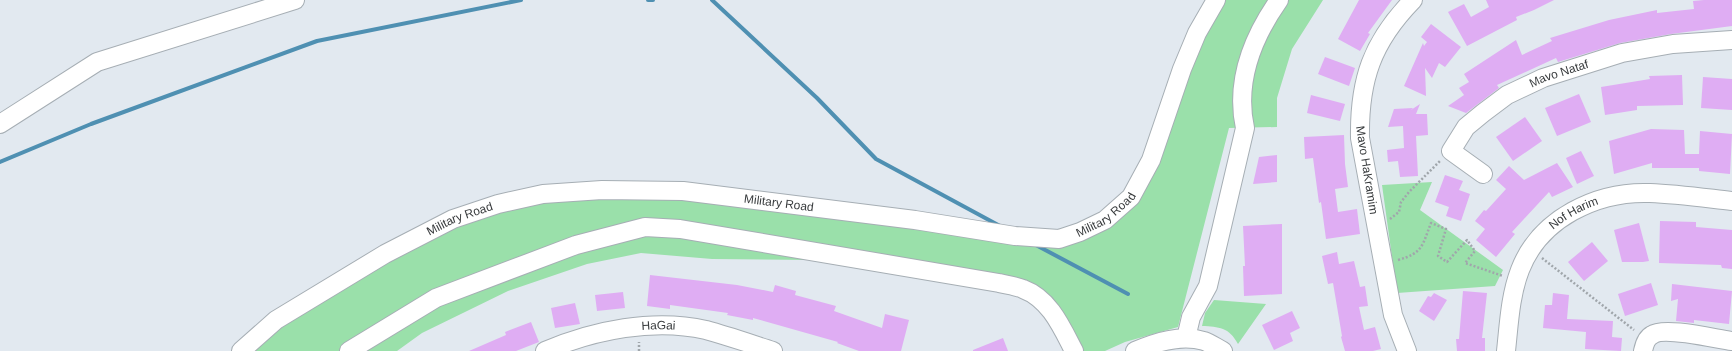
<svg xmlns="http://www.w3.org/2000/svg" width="1732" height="351" font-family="Helvetica,sans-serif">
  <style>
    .green { fill: #9ae0aa }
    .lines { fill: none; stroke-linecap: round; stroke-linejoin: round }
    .stream { stroke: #4f90b2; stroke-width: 4 }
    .building { fill: #dfadf3 }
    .minor-casing { stroke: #a6aeb4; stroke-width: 20 }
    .path { stroke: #a0a6ab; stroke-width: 2.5; stroke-dasharray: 2 2; stroke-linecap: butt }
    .minor { stroke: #fff; stroke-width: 18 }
    .labels { text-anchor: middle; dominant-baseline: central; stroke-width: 3; stroke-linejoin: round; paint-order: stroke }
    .street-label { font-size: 12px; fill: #383b3d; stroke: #fff }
  </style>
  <rect width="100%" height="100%" fill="#e2e9f0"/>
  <g class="green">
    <path d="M1219 0H1323L1292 49 1277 98V127L1229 128 1178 327 1125 342 1105 351H1068L1042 311 1020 291 812 260 712 259 641 253 587 264 508 291 422 333 397 351H245L278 323 455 223 544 198 683 195 1060 242 1133 199Z"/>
    <path d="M1432 182 1420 210 1503 270 1495 286 1397 293 1382 185Z"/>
    <path d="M1214 300 1266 304 1238 344C1229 327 1219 327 1202 326L1205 313Z"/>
  </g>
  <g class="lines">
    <g class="stream">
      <path d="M648 0H653"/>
      <path d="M712 0 817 98 876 159 1000 226"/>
      <path d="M0 162 91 124 317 41 521 0"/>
      <path d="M1034 244 1128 294"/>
    </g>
  </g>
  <g class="building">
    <path d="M1359 0H1392L1368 33 1370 34 1360 51 1338 39Z"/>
    <path d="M1486 0H1554L1534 10 1516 17 1517 20 1467 46 1448 12 1464 4 1471 17 1489 7Z"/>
    <path d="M1704 0H1732V26L1671 34 1620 43 1558 62 1556 58 1497 85 1499 88 1466 113 1448 106 1464 95 1459 88 1469 82 1464 74 1516 40 1522 55 1552 41 1550 38 1609 20 1657 10V13L1694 9 1693 1Z"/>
    <path d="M1431 24 1461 47 1445 67 1439 63 1432 78 1425 68 1426 96 1404 86 1423 43 1424 46 1427 42 1421 37Z"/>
    <path d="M1325 57 1355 68 1349 86 1318 74Z"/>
    <path d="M1682 75 1683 105 1637 106V110L1605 115 1601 87 1650 79 1649 76Z"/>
    <path d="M1703 77 1732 79V110L1701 108Z"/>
    <path d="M1579 94 1591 122 1557 136 1545 108Z"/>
    <path d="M1311 95 1345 104 1340 121 1307 113Z"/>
    <path d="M1420 104 1416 114H1427L1428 135 1416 136 1418 176 1400 177 1398 161 1388 162 1387 150 1404 148 1403 126 1388 127 1394 109 1413 108 1411 110Z"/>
    <path d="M1525 117 1542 141 1513 161 1496 137Z"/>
    <path d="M1651 129 1684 130 1685 154H1699L1700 131 1732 134 1730 174 1699 171V168H1652V163L1614 174 1609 141Z"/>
    <path d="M1344 135 1345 164 1348 187 1335 189 1338 212 1357 209 1360 234 1326 239 1321 202 1319 203 1313 158 1305 159 1304 137Z"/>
    <path d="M1581 151 1594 176 1577 184 1566 158Z"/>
    <path d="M1277 155V182L1253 184 1259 157Z"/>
    <path d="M1557 163 1573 187 1552 197 1549 192 1512 232 1515 234 1496 257 1476 240 1485 229 1475 221 1484 210 1486 211 1506 189 1496 180 1509 166 1524 180Z"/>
    <path d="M1445 175 1463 181 1459 190 1470 194 1461 221 1446 216 1449 207 1435 202Z"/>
    <path d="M1660 221 1696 222V227L1732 230V269L1722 268 1721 265 1659 263Z"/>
    <path d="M1639 223 1649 261 1643 262H1622L1614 230Z"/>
    <path d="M1282 224V294L1244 296 1243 266H1245L1243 226Z"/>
    <path d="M1592 242 1608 261 1584 281 1568 262Z"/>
    <path d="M1337 252 1339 264 1354 261 1360 287 1365 286 1368 306 1359 307 1364 330 1375 327 1381 349 1373 351H1345L1341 337 1342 336 1333 283 1328 284 1322 256Z"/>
    <path d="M650 275 737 285 773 292 775 285 796 291 795 295 836 306 834 311 882 328 885 314 909 320 901 351H859L837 343 838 342 753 318V320L727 315 728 313 670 305V309L647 306Z"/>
    <path d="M1651 283 1658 305 1625 316 1618 294Z"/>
    <path d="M1672 284 1732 291 1729 324 1694 320V323L1676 321 1678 299 1671 301Z"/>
    <path d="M1463 291 1487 293 1482 338H1485V351H1457L1456 339H1459Z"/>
    <path d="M623 292 625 308 597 311 595 295Z"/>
    <path d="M1434 293 1447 300 1434 321 1419 311 1428 296 1431 297Z"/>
    <path d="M1553 293 1569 295 1567 319 1613 321 1612 337 1622 338 1621 351 1585 349 1586 332 1543 328 1545 305H1552Z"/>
    <path d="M575 303 580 324 555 328 551 308Z"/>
    <path d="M1292 311 1300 328 1290 333 1293 341 1274 350 1262 325Z"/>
    <path d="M531 322 539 342 516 351H469L506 335 505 332Z"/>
    <path d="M1003 338 1008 351H973V350Z"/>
  </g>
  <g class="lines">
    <defs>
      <g id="minor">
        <path d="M0 124 97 62 295 0"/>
        <path id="s1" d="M1483 174 1451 151 1466 127 1483 113 1507 95 1543 78 1622 53 1673 44 1732 40"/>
        <path d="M1186 338 1191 317 1208 286 1245 128C1235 82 1253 37 1279 0"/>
        <path id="s2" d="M241 351 276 320 385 254 453 219 498 204 543 194 602 190 683 191 915 220 1015 236 1059 239 1080 232 1105 220 1131 197 1151 160 1182 69 1197 33 1216 0"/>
        <path d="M349 351 436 298 576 245 645 227 680 229 999 283C1007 285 1016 286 1023 289 1050 299 1062 328 1074 351"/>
        <path id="s3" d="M545 351C594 330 654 318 706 330 728 336 751 344 773 351"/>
        <path d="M1135 351C1156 342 1181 334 1204 341 1210 343 1217 348 1223 351"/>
        <path d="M1407 351 1393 315 1360 138C1359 80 1372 42 1413 0"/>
        <path id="s4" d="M1506 351C1509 324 1510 296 1520 270 1540 218 1597 191 1650 193 1677 194 1705 198 1732 201"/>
        <path d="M1643 351C1644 346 1646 338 1652 335 1664 326 1716 339 1732 341"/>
      </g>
    </defs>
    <use href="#minor" class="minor-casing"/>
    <g class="path">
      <path d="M1390 219 1399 212 1401 202 1409 192 1440 161"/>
      <path d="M1542 258 1634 330"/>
      <path d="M1398 260C1423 253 1422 246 1431 223L1446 229 1438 256 1447 262 1467 240 1475 251 1465 263 1503 276"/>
      <path d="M639 351V342"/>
    </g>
    <use href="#minor" class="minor"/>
  </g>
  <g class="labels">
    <g class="street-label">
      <text stroke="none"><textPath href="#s1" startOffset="176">Mavo Nataf</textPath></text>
      <text transform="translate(1367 170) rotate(81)">Mavo HaKramim</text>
      <text stroke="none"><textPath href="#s2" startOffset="581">Military Road</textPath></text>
      <text stroke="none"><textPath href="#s2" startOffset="917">Military Road</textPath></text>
      <text stroke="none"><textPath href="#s4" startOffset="163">Nof Harim</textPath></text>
      <text stroke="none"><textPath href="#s2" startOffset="257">Military Road</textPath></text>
      <text stroke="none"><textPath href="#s3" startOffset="117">HaGai</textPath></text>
    </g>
  </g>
</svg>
